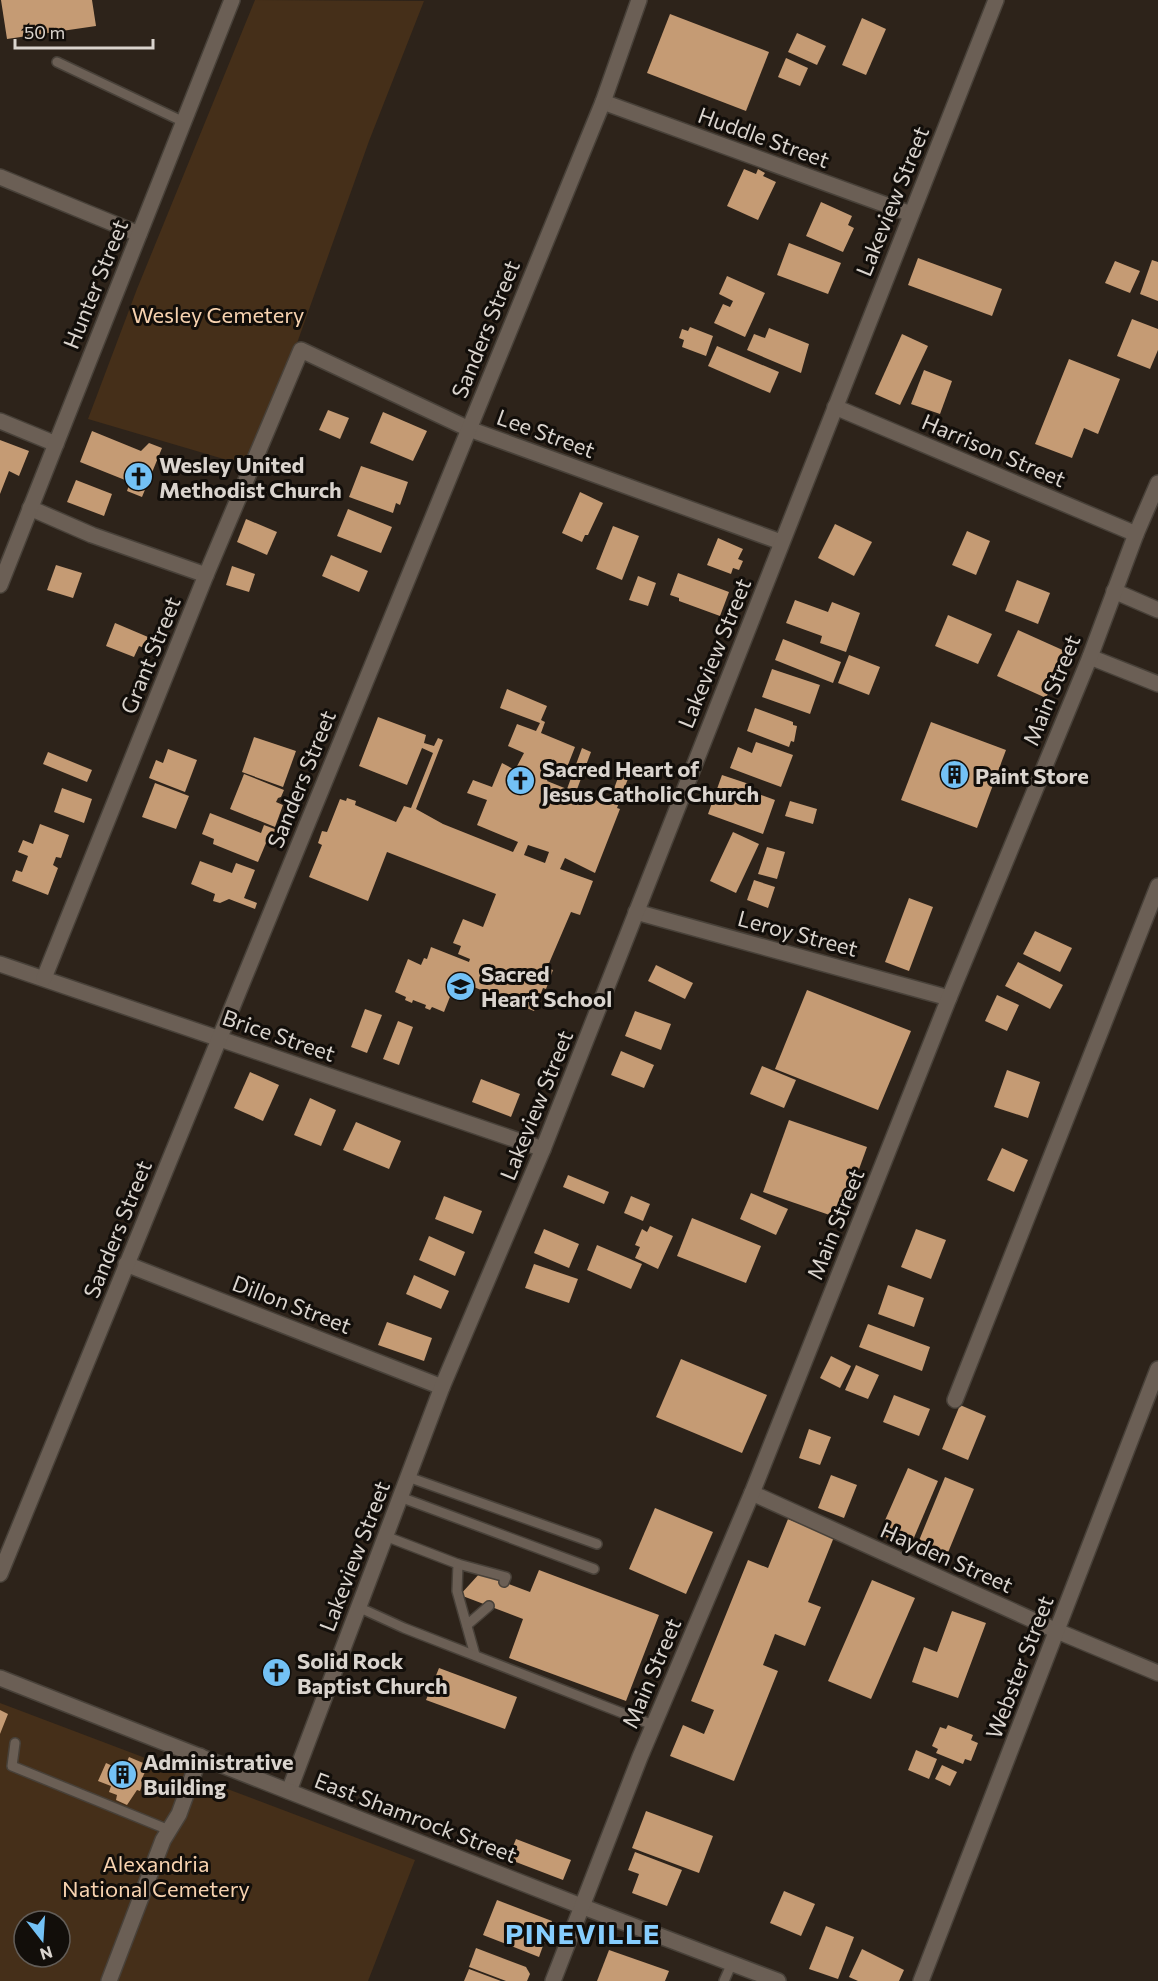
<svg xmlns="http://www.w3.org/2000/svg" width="1158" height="1981" font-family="Commissioner,sans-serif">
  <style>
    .green { fill: #452f19; fill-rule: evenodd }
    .building { fill: #c59b74; fill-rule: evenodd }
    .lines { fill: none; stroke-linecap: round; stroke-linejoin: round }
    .lane-casing { stroke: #484139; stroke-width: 12 }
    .street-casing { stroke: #484139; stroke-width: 18 }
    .secondary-casing { stroke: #484139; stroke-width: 18 }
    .lane { stroke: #6b5f55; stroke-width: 9 }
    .street { stroke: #6b5f55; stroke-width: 15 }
    .secondary { stroke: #6b5f55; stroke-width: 15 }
    .labels { text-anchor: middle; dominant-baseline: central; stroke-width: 6; stroke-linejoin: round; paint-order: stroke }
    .street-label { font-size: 22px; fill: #dad4ce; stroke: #120e0a }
    .park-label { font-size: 22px; fill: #f7d2af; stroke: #120e0a }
    .poi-label { font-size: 22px; font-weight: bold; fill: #dad4ce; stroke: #120e0a; text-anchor: start }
    .district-label { font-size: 28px; font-weight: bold; letter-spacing: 1.5px; fill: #86cdfe; stroke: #120e0a }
  </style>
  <rect width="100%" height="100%" fill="#2d231a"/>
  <g class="green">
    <path d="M255 0 424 1 369 141 296 346 244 465 88 419 137 289Z"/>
    <path d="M0 1703 415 1860 368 1981H0ZM24 1921H60V1957H24Z"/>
  </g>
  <g class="building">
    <path d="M1 0H92L96 26 7 39Z"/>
    <path d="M670 14 769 52 746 111 647 73Z"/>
    <path d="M862 18 886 29 866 75 842 65Z"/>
    <path d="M797 33 826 46 817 65 788 52Z"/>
    <path d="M786 58 808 68 800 86 778 77Z"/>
    <path d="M744 169 756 174 758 169 765 173 763 176 776 182 758 220 727 206Z"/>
    <path d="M821 202 852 216 848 225 854 228 843 252 806 236Z"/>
    <path d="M789 243 841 263 828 294 777 275Z"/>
    <path d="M918 258 1002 289 992 316 908 285Z"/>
    <path d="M1152 260 1158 262V301L1140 294Z"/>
    <path d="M1115 261 1140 271 1130 293 1105 283Z"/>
    <path d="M727 276 765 293 745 337 714 323 723 304 730 307 733 301 719 294Z"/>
    <path d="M1132 319 1158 329V350L1150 369 1117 356Z"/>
    <path d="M690 327 713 336 706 356 682 347 684 340 679 338 682 329 688 331Z"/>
    <path d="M769 328 809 344 801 373 747 350 754 334 765 338Z"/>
    <path d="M902 334 928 346 900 405 875 394Z"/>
    <path d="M717 346 779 372 770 393 708 366Z"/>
    <path d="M1069 359 1120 379 1098 434 1084 428 1072 458 1035 444Z"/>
    <path d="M924 370 952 381 940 414 911 404Z"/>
    <path d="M328 410 349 418 340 439 319 430Z"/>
    <path d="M383 412 427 431 413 461 370 443Z"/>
    <path d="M92 431 141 451 149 443 162 448 142 497 127 491 130 482 80 462Z"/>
    <path d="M0 440 29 451 19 476 9 471 0 494Z"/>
    <path d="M361 466 408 482 400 505 396 503 393 513 349 497Z"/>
    <path d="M76 480 112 494 104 516 67 502Z"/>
    <path d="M580 492 603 503 588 535H585L582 542 562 533Z"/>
    <path d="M348 509 392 527 381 553 337 536Z"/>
    <path d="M246 519 277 532 267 555 237 542Z"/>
    <path d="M835 524 872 542 854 576 818 558Z"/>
    <path d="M613 526 639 536 622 580 596 569Z"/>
    <path d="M967 531 990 541 976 575 952 565Z"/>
    <path d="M718 538 743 549 738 559 743 561 739 570 733 568 731 574 707 565Z"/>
    <path d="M331 555 368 571 359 592 322 576Z"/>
    <path d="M56 565 82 573 73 598 47 590Z"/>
    <path d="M232 566 255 574 249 592 226 585Z"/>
    <path d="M678 573 729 592 720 616 679 601V598L670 595Z"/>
    <path d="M638 576 656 583 648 606 629 600Z"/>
    <path d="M1017 580 1050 593 1038 624 1005 611Z"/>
    <path d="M795 600 828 612 832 602 860 613 846 652 820 643 822 636 786 623Z"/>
    <path d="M948 615 992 634 978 664 935 646Z"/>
    <path d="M115 623 148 637 144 648 139 646 134 657 106 646Z"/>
    <path d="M1018 630 1067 652 1046 698 997 676Z"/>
    <path d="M783 639 841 662 833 683 775 660Z"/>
    <path d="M849 655 880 667 869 695 838 683Z"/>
    <path d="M772 669 820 685 810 714 762 697Z"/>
    <path d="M507 689 547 706 541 720 545 722 541 733 575 747 566 770 554 765 547 781 567 789 582 748 591 752 576 792 608 805 623 764 632 768 617 808 620 809 595 873 565 858 560 869 593 881 580 915 571 912 547 968 553 970 546 989 543 988 534 1011 461 982 460 986 455 984 444 1012 432 1007 430 1010 425 1008 426 1005 413 1000 412 1003 405 1000 406 997 395 992 408 959 421 965 424 958 427 959 431 947 469 962 470 959 458 954 461 946 453 943 463 919 483 927 496 894 387 852 368 901 309 877 322 845 318 843 322 831 327 832 340 799 346 801 347 798 356 801 355 805 396 822 404 806 411 808 433 753 422 748 407 785 359 766 378 717 426 735 424 743 434 746 438 738 443 740 416 809 443 824 513 852 518 842 477 825 487 800 467 793 473 780 492 787 502 763 515 770 524 753 508 746 517 724 536 731 540 723 500 708ZM528 845 549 852 545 863 524 855Z"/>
    <path d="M755 708 793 722V725L797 726 794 742 791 741 789 747 747 731Z"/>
    <path d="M931 722 1006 750 977 828 901 800Z"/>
    <path d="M254 737 296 751 283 787 242 772Z"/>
    <path d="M756 742 793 755 781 787 730 768 738 747 752 753Z"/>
    <path d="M168 749 197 760 185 792 149 778 156 760 163 763Z"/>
    <path d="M48 752 92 770 87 782 43 764Z"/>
    <path d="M244 774 284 790 281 797 278 798 276 802 283 805 275 827 230 809Z"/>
    <path d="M722 775 749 784 747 790 775 800 763 834 708 814Z"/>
    <path d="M155 783 189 796 176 829 142 817Z"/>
    <path d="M62 788 92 799 84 823 54 812Z"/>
    <path d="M790 801 817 809 813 824 785 816Z"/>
    <path d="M210 813 261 833 264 825 280 831 274 846 266 843 258 862 213 844 214 839 202 834Z"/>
    <path d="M40 824 69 835 61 858 56 857 53 865 58 868 48 895 12 881 16 870 22 872 28 856 18 852 23 840 33 844Z"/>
    <path d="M733 832 759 844 736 893 710 881Z"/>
    <path d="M767 847 785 852 777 879 758 874Z"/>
    <path d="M200 861 232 873 236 863 255 870 244 898 257 903 255 909 229 899 220 903 213 901 215 894 191 884Z"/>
    <path d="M754 880 775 887 768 908 747 900Z"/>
    <path d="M909 898 933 907 909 971 885 962Z"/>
    <path d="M1035 931 1072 948 1060 972 1023 954Z"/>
    <path d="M1018 962 1063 985 1050 1009 1005 986Z"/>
    <path d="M656 965 693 983 685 999 648 981Z"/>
    <path d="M807 990 911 1031 878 1110 775 1069Z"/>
    <path d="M997 995 1019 1005 1007 1031 985 1021Z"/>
    <path d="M365 1009 382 1015 367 1053 351 1047Z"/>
    <path d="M635 1011 671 1024 661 1050 625 1036Z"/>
    <path d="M398 1021 413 1027 399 1065 383 1059Z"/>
    <path d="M621 1051 654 1065 644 1088 611 1075Z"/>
    <path d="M762 1066 796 1080 784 1108 750 1094Z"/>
    <path d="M1007 1070 1040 1082 1028 1118 994 1107Z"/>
    <path d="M250 1072 279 1085 263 1121 234 1108Z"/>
    <path d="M481 1079 520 1094 511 1117 472 1102Z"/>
    <path d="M310 1098 336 1110 321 1146 294 1135Z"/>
    <path d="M789 1120 867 1147 841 1219 763 1192Z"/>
    <path d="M356 1122 401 1141 389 1169 343 1150Z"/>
    <path d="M1002 1148 1028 1160 1014 1192 987 1180Z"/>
    <path d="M568 1175 609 1192 604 1204 563 1187Z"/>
    <path d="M751 1193 788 1209 776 1235 740 1219Z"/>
    <path d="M444 1196 482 1211 473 1234 435 1219Z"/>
    <path d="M631 1196 650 1204 643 1221 624 1213Z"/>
    <path d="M692 1218 761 1246 746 1283 677 1256Z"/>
    <path d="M650 1226 673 1236 658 1269 635 1258 640 1247 635 1245 642 1229 647 1232Z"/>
    <path d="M544 1229 579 1244 569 1268 534 1253Z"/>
    <path d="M916 1229 946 1240 931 1279 901 1267Z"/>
    <path d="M429 1236 465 1252 455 1276 419 1260Z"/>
    <path d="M597 1245 642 1264 631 1289 587 1270Z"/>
    <path d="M534 1264 578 1279 569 1303 525 1288Z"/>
    <path d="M414 1275 449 1291 441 1309 406 1294Z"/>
    <path d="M888 1285 924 1298 914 1327 878 1314Z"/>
    <path d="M387 1322 432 1338 424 1361 378 1345Z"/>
    <path d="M868 1324 930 1347 922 1371 859 1347Z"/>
    <path d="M831 1356 851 1366 840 1388 820 1378Z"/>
    <path d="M681 1359 767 1395 742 1453 656 1417Z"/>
    <path d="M856 1365 879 1375 868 1399 845 1390Z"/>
    <path d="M894 1395 930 1409 919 1436 883 1422Z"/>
    <path d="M960 1405 986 1416 968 1460 942 1449Z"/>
    <path d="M809 1429 831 1437 820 1465 799 1458Z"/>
    <path d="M908 1468 938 1481 910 1547 879 1534Z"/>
    <path d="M831 1475 857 1485 844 1518 818 1508Z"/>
    <path d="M945 1477 974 1489 947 1555 918 1543Z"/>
    <path d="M655 1508 713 1532 686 1594 629 1569Z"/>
    <path d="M788 1519 834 1537 808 1602 821 1607 805 1646 775 1634 763 1665 778 1671 734 1781 670 1756 683 1725 704 1734 714 1710 691 1701 748 1560 768 1568Z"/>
    <path d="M539 1570 659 1615 626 1701 509 1658 523 1619 460 1595 480 1573 530 1592Z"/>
    <path d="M872 1580 915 1598 871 1699 828 1681Z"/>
    <path d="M952 1611 986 1623 958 1698 912 1682 924 1647 937 1652Z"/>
    <path d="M439 1668 517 1697 505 1729 426 1700Z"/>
    <path d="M0 1710 8 1714 0 1734Z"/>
    <path d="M948 1725 973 1735 971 1740 978 1743 971 1761 965 1759 963 1764 936 1753 938 1749 932 1746 940 1727 946 1729Z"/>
    <path d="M916 1750 937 1759 929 1779 908 1770Z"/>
    <path d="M129 1757 148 1765 141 1781 143 1783 140 1791 137 1790 127 1805 116 1800 117 1795 109 1792 111 1786 98 1781 106 1763 117 1768 119 1764 125 1766Z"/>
    <path d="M942 1765 957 1772 950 1786 935 1779Z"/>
    <path d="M646 1811 713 1836 699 1873 632 1848Z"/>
    <path d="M516 1839 571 1860 563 1880 508 1859Z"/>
    <path d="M635 1852 682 1870 667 1906 632 1893 639 1874 628 1870Z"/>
    <path d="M784 1891 815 1904 801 1936 770 1923Z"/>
    <path d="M497 1900 552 1921 539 1957 483 1935Z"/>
    <path d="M826 1926 854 1937 838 1979 809 1969Z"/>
    <path d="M476 1948 526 1967 530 1974 527 1981H506L469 1967Z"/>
    <path d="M862 1949 904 1970 899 1981H858L849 1977Z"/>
    <path d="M609 1950 669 1971 665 1981H597Z"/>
    <path d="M469 1969 501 1981H464Z"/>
  </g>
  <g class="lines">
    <defs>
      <g id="lane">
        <path d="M57 62 184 122"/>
        <path d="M408 1477 597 1544"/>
        <path d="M400 1497 594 1569"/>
        <path d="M385 1536 458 1564 457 1591 475 1655"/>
        <path d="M458 1564 506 1577 504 1582"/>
        <path d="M358 1607 404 1628 653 1725"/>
        <path d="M467 1625 489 1606"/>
        <path d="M15 1743 12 1766 169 1830"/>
        <path d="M724 1981 732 1963"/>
      </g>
      <g id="street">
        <path d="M603 102 911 214"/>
        <path d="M0 177 139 234"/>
        <path d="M835 407 1136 534"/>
        <path d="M0 421 56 444"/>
        <path d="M30 508 92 535 206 575"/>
        <path d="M0 585 232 0"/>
        <path d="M1114 591 1158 610"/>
        <path d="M1090 657 1158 684"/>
        <path d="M636 912 949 998"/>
        <path d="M0 964 543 1149"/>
        <path d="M44 978 206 575 301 350 469 429 781 542"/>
        <path d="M126 1264 442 1387"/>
        <path d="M955 1400 1158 886"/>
        <path d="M752 1493 1057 1631 1158 1673"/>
        <path d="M0 1574 603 102 639 0"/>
        <path d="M289 1791 442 1387 543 1149 996 0"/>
        <path d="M109 1981 163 1840 179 1814 200 1756"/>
        <path d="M921 1981 1158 1369"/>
      </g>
      <g id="secondary">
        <path d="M0 1678 581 1906 778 1981"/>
        <path d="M553 1981 640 1757 752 1493 949 998 1090 657 1136 534 1158 483"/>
      </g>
    </defs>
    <use href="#lane" class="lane-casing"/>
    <use href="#street" class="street-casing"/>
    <use href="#secondary" class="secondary-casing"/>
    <use href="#lane" class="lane"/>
    <use href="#street" class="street"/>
    <use href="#secondary" class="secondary"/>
  </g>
  <defs>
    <symbol id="church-disc" viewBox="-11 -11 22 22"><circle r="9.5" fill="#73c1f5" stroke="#120e0a"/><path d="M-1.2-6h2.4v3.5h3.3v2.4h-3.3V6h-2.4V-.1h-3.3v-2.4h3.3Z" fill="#111"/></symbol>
    <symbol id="building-disc" viewBox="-11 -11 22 22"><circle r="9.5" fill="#73c1f5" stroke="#120e0a"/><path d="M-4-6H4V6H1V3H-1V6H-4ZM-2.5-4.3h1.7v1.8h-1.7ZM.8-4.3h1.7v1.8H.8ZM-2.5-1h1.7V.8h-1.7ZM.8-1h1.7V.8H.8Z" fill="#111"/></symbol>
    <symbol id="school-disc" viewBox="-11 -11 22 22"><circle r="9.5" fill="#73c1f5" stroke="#120e0a"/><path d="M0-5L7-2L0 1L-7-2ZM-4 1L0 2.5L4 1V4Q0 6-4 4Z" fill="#111"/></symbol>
  </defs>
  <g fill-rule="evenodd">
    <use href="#church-disc" x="122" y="460" width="33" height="33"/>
    <use href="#building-disc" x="938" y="758" width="33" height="33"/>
    <use href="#church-disc" x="504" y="764" width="33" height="33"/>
    <use href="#school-disc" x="444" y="970" width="33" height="33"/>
    <use href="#church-disc" x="260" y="1656" width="33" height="33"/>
    <use href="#building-disc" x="106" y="1758" width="33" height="33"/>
  </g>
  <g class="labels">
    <g class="street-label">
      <text transform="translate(764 137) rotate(20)">Huddle Street</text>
      <text transform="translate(892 201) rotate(-68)">Lakeview Street</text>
      <text transform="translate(95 284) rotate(-68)">Hunter Street</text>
      <text transform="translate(485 329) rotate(-68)">Sanders Street</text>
      <text transform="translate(546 433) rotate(20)">Lee Street</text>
      <text transform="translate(994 450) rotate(23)">Harrison Street</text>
      <text transform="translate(714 653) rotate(-68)">Lakeview Street</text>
      <text transform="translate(150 655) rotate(-68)">Grant Street</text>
      <text transform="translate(1051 690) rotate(-68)">Main Street</text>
      <text transform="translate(301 779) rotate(-68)">Sanders Street</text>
      <text transform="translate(798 933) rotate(15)">Leroy Street</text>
      <text transform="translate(279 1035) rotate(19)">Brice Street</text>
      <text transform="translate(536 1105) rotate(-68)">Lakeview Street</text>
      <text transform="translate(835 1224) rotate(-68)">Main Street</text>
      <text transform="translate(117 1229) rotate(-68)">Sanders Street</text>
      <text transform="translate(292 1304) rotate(21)">Dillon Street</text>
      <text transform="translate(354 1556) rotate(-69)">Lakeview Street</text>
      <text transform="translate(947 1557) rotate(24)">Hayden Street</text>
      <text transform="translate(1019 1667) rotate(-69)">Webster Street</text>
      <text transform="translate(651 1673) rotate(-67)">Main Street</text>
      <text transform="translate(416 1817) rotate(21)">East Shamrock Street</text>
    </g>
    <g class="park-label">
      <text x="218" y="314">Wesley Cemetery</text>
      <text x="156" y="1863">Alexandria<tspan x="156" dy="25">National Cemetery</tspan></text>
    </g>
    <g class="poi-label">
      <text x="159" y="464">Wesley United<tspan x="159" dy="25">Methodist Church</tspan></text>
      <text x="542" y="768">Sacred Heart of<tspan x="542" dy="25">Jesus Catholic Church</tspan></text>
      <text x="975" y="775">Paint Store</text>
      <text x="481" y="973">Sacred<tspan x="481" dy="25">Heart School</tspan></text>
      <text x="297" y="1660">Solid Rock<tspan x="297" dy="25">Baptist Church</tspan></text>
      <text x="143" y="1761">Administrative<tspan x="143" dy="25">Building</tspan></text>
    </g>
    <g class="district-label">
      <text x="583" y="1933">PINEVILLE</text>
    </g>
  </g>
  <g transform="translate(42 1939) rotate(163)"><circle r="28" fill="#120e0a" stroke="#625d58" stroke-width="1.5"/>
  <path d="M0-4.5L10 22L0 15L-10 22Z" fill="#73c1f5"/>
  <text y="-9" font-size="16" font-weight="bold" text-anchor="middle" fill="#dad4ce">N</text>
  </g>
  <path d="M15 39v9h138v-9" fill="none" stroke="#dad4ce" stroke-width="3"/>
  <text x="24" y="39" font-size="18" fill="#dad4ce" stroke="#120e0a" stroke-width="4.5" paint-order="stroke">50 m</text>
</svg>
